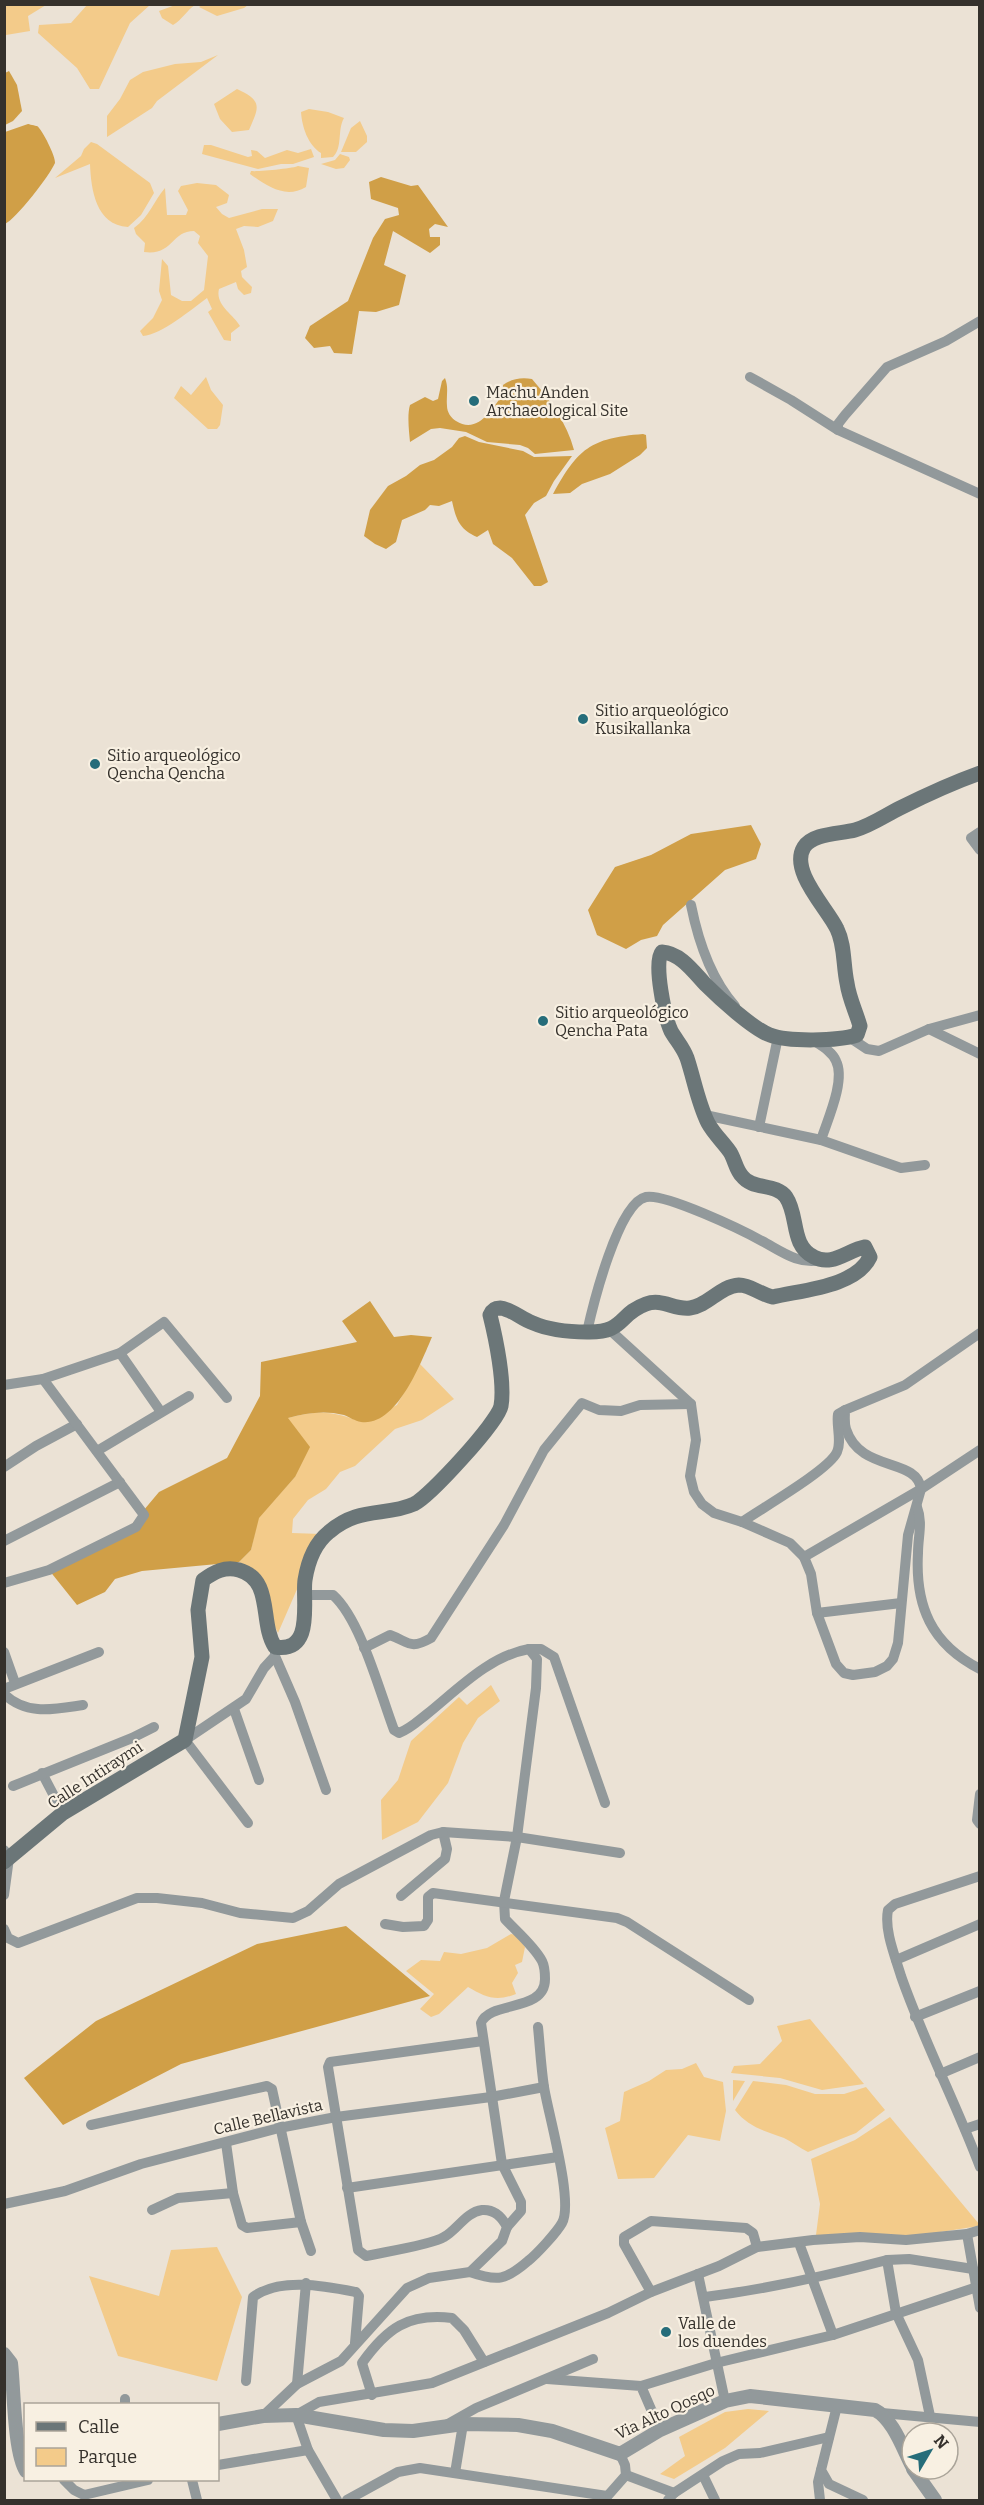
<svg xmlns="http://www.w3.org/2000/svg" width="984" height="2505" font-family="Bitter,serif">
  <style>
    .green { fill: #f3cb8a }
    .forest { fill: #d09f47 }
    .lines { fill: none; stroke-linecap: round; stroke-linejoin: round }
    .minor { stroke: #92999b; stroke-width: 10 }
    .tertiary { stroke: #92999b; stroke-width: 14 }
    .secondary { stroke: #6b7678; stroke-width: 15 }
    .poi-dot { fill: #266d7a; stroke: #f8f0e2; stroke-width: 2 }
    .labels { text-anchor: middle; dominant-baseline: central; stroke-width: 4.5; stroke-linejoin: round; paint-order: stroke }
    .poi-label { font-size: 16px; fill: #35312c; stroke: #f8f0e2; text-anchor: start }
    .street-label { font-size: 16px; fill: #35312c; stroke: #f8f0e2 }
  </style>
  <rect width="100%" height="100%" fill="#ebe2d5"/>
  <g class="green">
    <path d="M178 4 195 5C186 11 183 19 173 25L162 18 159 11Z"/>
    <path d="M4 5 5 4 46 5 28 16 30 31 6 35Z"/>
    <path d="M87 5H150L130 23 99 89H90L77 68 38 33 39 25 71 23Z"/>
    <path d="M202 5V4L248 5 244 8 217 16 199 7Z"/>
    <path d="M218 55 157 101 152 108 107 137V116L120 99 130 80 143 72 175 64 201 62Z"/>
    <path d="M237 89C263 101 259 107 249 130L232 132 220 119 214 104Z"/>
    <path d="M309 109 328 112 344 118C337 130 343 147 333 157L321 158V153C308 145 302 127 301 112Z"/>
    <path d="M360 121 367 136V142L356 152H341L351 128Z"/>
    <path d="M91 142 97 144 150 183 154 193 141 215 128 227C96 225 91 190 90 164L55 178 81 156 84 149Z"/>
    <path d="M204 145H211L248 157 252 156 251 150 257 151 265 158 287 150 298 153 311 149 314 157 293 164H281L258 169 202 154Z"/>
    <path d="M340 154 349 157 350 160 344 168 336 169 321 164 335 160Z"/>
    <path d="M298 166 309 168 306 187C286 199 268 187 250 174L251 171C258 172 295 168 298 166Z"/>
    <path d="M197 183 216 185 229 195 227 203 216 207 222 214 229 218 262 209H278L273 221 258 227 244 226 236 229 244 250 247 267 241 271 242 277 252 287 251 293 244 295 238 289 236 282 219 289C215 305 233 314 240 326L231 333V341L224 340 208 312 212 309 207 298C192 309 161 335 143 336L140 331 153 318 162 300 159 291 162 259 168 266 171 295 182 301H191L204 290 208 256 198 243 200 236 194 231C171 231 173 256 144 252L145 243 136 234 134 228C150 216 153 202 165 188L167 215H186L188 210 178 191 181 186Z"/>
    <path d="M206 377 211 390 223 405 220 425 217 429H208L174 398 181 386 191 395Z"/>
    <path d="M420 1364 454 1399 422 1420 395 1429 355 1466 340 1472 326 1489 308 1500 293 1519 292 1533 321 1534 278 1633 272 1621 258 1575 239 1562 251 1550 258 1518 295 1477 288 1418C319 1410 332 1411 362 1422L397 1405Z"/>
    <path d="M491 1685 500 1701 478 1718 463 1743 448 1783 418 1822 382 1840 381 1800 398 1780 411 1741 459 1697 467 1705Z"/>
    <path d="M511 1934 516 1935 525 1947 522 1962 515 1965 518 1973 512 1983 516 1994C496 2002 485 1997 468 1987L439 2014 431 2017 420 2009 434 1994 406 1971 421 1960 440 1961 444 1952 461 1954 487 1948Z"/>
    <path d="M810 2019 864 2084 822 2090 780 2078 731 2073 734 2066 760 2064 782 2041 777 2026Z"/>
    <path d="M696 2063 704 2077 723 2082 726 2111 720 2141 688 2135 654 2178 618 2179 605 2128 620 2121 624 2092 649 2081 666 2070 682 2069Z"/>
    <path d="M733 2080 745 2081 733 2101Z"/>
    <path d="M753 2081 786 2085 815 2094H844L866 2087 885 2110 856 2133 808 2152C800 2148 792 2142 784 2138 765 2131 748 2127 735 2110Z"/>
    <path d="M890 2117 979 2224V2226L908 2237 816 2235 820 2204 811 2159 855 2140Z"/>
    <path d="M217 2247 242 2297 217 2381 118 2356 89 2276 159 2296 171 2250Z"/>
    <path d="M748 2409 769 2411 725 2448 674 2479 660 2474 685 2456 679 2437 725 2412Z"/>
  </g>
  <g class="forest">
    <path d="M9 71 17 85 22 111 13 121 5 125V73Z"/>
    <path d="M28 124C28 124 36 126 37 126 42 129 56 157 55 163 50 175 16 219 5 224V132Z"/>
    <path d="M381 177 411 186 418 185 448 227 435 224 429 229 430 237H440V245L430 253 393 231 384 265 406 275 399 305 376 312 359 311 352 354 334 353 330 346 314 348 305 338 310 326 348 301 373 238 385 219 399 215 398 208 371 199 369 182Z"/>
    <path d="M445 378C449 388 446 396 447 406 447 412 451 418 456 421 478 435 493 408 503 394V385C511 379 521 377 532 379 550 400 567 423 574 450L535 454 528 448 520 445 487 442 466 432 440 428 431 429 410 442C409 431 407 415 410 405L425 397 433 401 438 399 442 381Z"/>
    <path d="M643 434 646 435 647 448 640 455 610 474 582 484 570 493 553 494C578 449 590 438 643 434Z"/>
    <path d="M465 436 479 442 523 451 534 457 572 456 554 481 546 496 534 503 525 515 548 582 541 586H534L512 558 493 544 488 530 477 537C459 529 456 519 452 501L439 506 430 505 425 510 402 520 396 542 386 549 375 544 364 536 370 510 388 486 406 476 420 465 434 460 452 447 459 438Z"/>
    <path d="M751 825 761 844 756 859 725 870 663 925 657 936 641 940 626 949 597 935 588 910 615 867 651 855 691 834Z"/>
    <path d="M370 1301 394 1337 411 1335 432 1337C421 1362 397 1427 361 1422 355 1421 349 1417 344 1415 324 1410 307 1413 288 1418L310 1447 295 1477 259 1518 251 1550 239 1562 142 1571 115 1579 105 1592 77 1605 49 1570 128 1529 159 1492 227 1458 260 1396 261 1362 357 1342 342 1321Z"/>
    <path d="M346 1926 430 1996 181 2064 63 2125 24 2078 96 2021 257 1944Z"/>
  </g>
  <g class="lines">
    <g class="minor">
      <path d="M750 377 791 400 838 430 980 494"/>
      <path d="M838 430V424L845 415 887 367 946 341 980 321"/>
      <path d="M980 832 971 838 980 850"/>
      <path d="M691 905C698 940 711 979 735 1006"/>
      <path d="M929 1029 980 1054"/>
      <path d="M849 1037 867 1049 879 1051 929 1029 980 1015"/>
      <path d="M811 1039C820 1045 832 1051 836 1061 846 1080 827 1121 821 1140"/>
      <path d="M705 1115 821 1140 901 1168 925 1165"/>
      <path d="M759 1127 778 1037"/>
      <path d="M611 1331 691 1404 696 1440 690 1476 694 1492 702 1504 714 1513 742 1522 790 1543 804 1557 811 1574 817 1613 836 1664 844 1673 853 1675 875 1672 887 1666 893 1659 898 1643 908 1535 921 1489C917 1457 860 1473 846 1429 844 1423 845 1416 845 1410L905 1385 980 1333"/>
      <path d="M587 1332C593 1305 618 1203 646 1197 665 1193 742 1230 762 1241 781 1251 798 1265 821 1260"/>
      <path d="M120 1353 161 1412"/>
      <path d="M4 1385 43 1379 120 1353 164 1322 227 1398"/>
      <path d="M97 1451 189 1396"/>
      <path d="M4 1467 36 1446 77 1424"/>
      <path d="M917 1507C923 1522 918 1537 918 1553 915 1606 931 1644 980 1669"/>
      <path d="M742 1522C762 1508 829 1470 837 1452 842 1441 836 1426 838 1414L845 1410"/>
      <path d="M4 1541 120 1482"/>
      <path d="M804 1557 921 1489 980 1450"/>
      <path d="M4 1583 49 1570 136 1527 144 1515 43 1379"/>
      <path d="M304 1595H333C361 1620 380 1693 394 1730L399 1733C410 1729 418 1721 427 1714 457 1690 489 1656 529 1649L537 1659 536 1688 517 1837 504 1901 505 1919C517 1932 534 1946 542 1961 545 1967 545 1972 545 1979 545 2013 490 2000 481 2023L502 2164 521 2202V2211L507 2227"/>
      <path d="M817 1613 901 1603"/>
      <path d="M364 1648 390 1635C409 1642 410 1650 431 1638L504 1525 544 1450 582 1403 599 1410 621 1411 640 1405 691 1404"/>
      <path d="M529 1649H541L554 1657 605 1803"/>
      <path d="M275 1650V1656L295 1702 326 1790"/>
      <path d="M4 1652 15 1683"/>
      <path d="M4 1689 99 1652"/>
      <path d="M4 1694C27 1716 55 1709 83 1705"/>
      <path d="M234 1709 259 1780"/>
      <path d="M42 1773 63 1813"/>
      <path d="M13 1786 132 1738 154 1727"/>
      <path d="M980 1794 977 1820 980 1824"/>
      <path d="M248 1823 185 1740 246 1699 264 1668 275 1656"/>
      <path d="M4 1850 9 1858 4 1895"/>
      <path d="M980 1876 895 1904 888 1910C884 1930 895 1956 901 1976 924 2042 956 2103 980 2167"/>
      <path d="M401 1896 445 1859 447 1849 443 1832 517 1837 620 1853"/>
      <path d="M385 1924 403 1927 424 1926 428 1920V1897L433 1893 617 1918 627 1922 749 2000"/>
      <path d="M4 1929 8 1938 18 1943 137 1898H157L202 1903 240 1913 293 1918 308 1911 339 1884 431 1835 443 1832"/>
      <path d="M896 1960 980 1924"/>
      <path d="M915 2017 980 1991"/>
      <path d="M940 2074 980 2057"/>
      <path d="M91 2125 267 2086 272 2089 301 2222 311 2251"/>
      <path d="M965 2129 980 2124"/>
      <path d="M226 2143 233 2193 242 2225 247 2228 301 2222"/>
      <path d="M347 2188 558 2157"/>
      <path d="M4 2204 65 2191 141 2164 279 2128 336 2117 491 2097 544 2087"/>
      <path d="M152 2210 178 2198 233 2193"/>
      <path d="M967 2234 980 2308"/>
      <path d="M799 2243 833 2335"/>
      <path d="M887 2260 909 2259 973 2269"/>
      <path d="M470 2272C498 2282 506 2280 528 2261 537 2254 557 2232 562 2223 574 2202 548 2113 544 2087 541 2067 540 2047 538 2027"/>
      <path d="M698 2274 725 2401"/>
      <path d="M651 2292 624 2244V2237L651 2221 746 2228 753 2233 757 2247"/>
      <path d="M705 2297C767 2289 826 2276 887 2260L896 2313 918 2360 930 2416"/>
      <path d="M547 2379 641 2386 660 2430"/>
      <path d="M246 2381 253 2297C280 2277 325 2286 356 2292L359 2296 355 2343"/>
      <path d="M297 2384 306 2283"/>
      <path d="M641 2386 716 2363 833 2335 974 2288"/>
      <path d="M372 2395 362 2363C387 2328 408 2313 452 2318L464 2330 484 2362"/>
      <path d="M125 2399V2404"/>
      <path d="M837 2406 821 2470 829 2484 863 2500"/>
      <path d="M882 2413 980 2422"/>
      <path d="M263 2416 297 2384 341 2361 407 2288 429 2278 470 2272 502 2241 507 2227C502 2217 494 2209 482 2210 466 2212 457 2230 444 2237 431 2245 384 2252 366 2256L358 2250 328 2067 330 2062 483 2041"/>
      <path d="M446 2425 476 2408 593 2359"/>
      <path d="M218 2465 308 2450"/>
      <path d="M455 2473 463 2424"/>
      <path d="M626 2475 674 2493"/>
      <path d="M703 2475 715 2500"/>
      <path d="M64 2480 74 2490 84 2495 148 2480"/>
      <path d="M192 2480 197 2500"/>
      <path d="M337 2500 308 2450 296 2415 319 2402 432 2383 608 2313 651 2292 719 2266 757 2247 813 2240 860 2237 906 2240 967 2234 980 2230"/>
      <path d="M347 2500 398 2472 420 2468 607 2496"/>
      <path d="M604 2500 626 2475 625 2465 620 2454"/>
      <path d="M668 2500 674 2493 723 2461 739 2454 760 2453 829 2437"/>
      <path d="M820 2500 818 2482 821 2470"/>
    </g>
    <g class="tertiary">
      <path d="M4 2354 11 2363C14 2388 14 2453 26 2471"/>
      <path d="M218 2424 263 2416 296 2415 384 2430 413 2431 463 2424 518 2425 552 2431 620 2454 660 2430 725 2401 750 2396 875 2410C893 2419 903 2449 912 2466"/>
      <path d="M913 2469 935 2500"/>
    </g>
    <path class="secondary" d="M4 1862 63 1813 185 1740 202 1657 198 1610 203 1580C214 1572 225 1566 239 1570 274 1580 259 1622 275 1647 315 1653 302 1601 305 1580 308 1561 314 1544 329 1532 359 1506 385 1517 414 1504 430 1496 498 1422 501 1406 505 1383 496 1339 490 1315 492 1310 494 1308 500 1308 512 1309 521 1319 533 1323 549 1330 569 1332 587 1332 625 1333 618 1314 646 1304 662 1298 674 1310 690 1308 708 1306 720 1286 739 1285 751 1285 761 1295 773 1297 801 1290 856 1287 870 1257L865 1247C848 1250 832 1267 814 1257 790 1245 799 1216 786 1197 776 1183 752 1190 742 1176 736 1170 735 1160 730 1152 723 1142 714 1134 708 1123 698 1103 694 1079 687 1058 683 1047 676 1040 671 1031 665 1018 653 962 662 952 680 953 693 971 705 984 718 997 753 1029 770 1035 788 1042 838 1041 857 1035L860 1026C856 1012 849 998 847 983 843 965 845 945 837 929 828 909 789 871 804 847 813 833 840 834 855 830 870 826 886 815 900 808 926 795 952 783 980 773"/>
  </g>
  <g class="poi-dot">
    <circle cx="474" cy="401" r="6"/>
    <circle cx="583" cy="719" r="6"/>
    <circle cx="95" cy="764" r="6"/>
    <circle cx="543" cy="1021" r="6"/>
    <circle cx="666" cy="2332" r="6"/>
  </g>
  <g class="labels">
    <g class="poi-label">
      <text x="486" y="392">Machu Anden<tspan x="486" dy="18">Archaeological Site</tspan></text>
      <text x="595" y="710">Sitio arqueológico<tspan x="595" dy="18">Kusikallanka</tspan></text>
      <text x="107" y="755">Sitio arqueológico<tspan x="107" dy="18">Qencha Qencha</tspan></text>
      <text x="555" y="1012">Sitio arqueológico<tspan x="555" dy="18">Qencha Pata</tspan></text>
      <text x="678" y="2323">Valle de<tspan x="678" dy="18">los duendes</tspan></text>
    </g>
    <g class="street-label">
      <text transform="translate(95 1775) rotate(-33)">Calle Intiraymi</text>
      <text transform="translate(268 2117) rotate(-13)">Calle Bellavista</text>
      <text transform="translate(665 2412) rotate(-25)">Via Alto Qosqo</text>
    </g>
  </g>
  <rect width="984" height="2505" fill="none" stroke="#35312c" stroke-width="12"/>
  <rect x="24" y="2403" width="195" height="78" fill="#f8f0e2" stroke="#aaa499" stroke-width="1.5"/>
  <rect x="36" y="2422" width="30" height="9" fill="#6b7678" stroke="#aaa499" stroke-width="1.5"/>
  <text x="78" y="2433" font-size="18" fill="#35312c">Calle</text>
  <rect x="36" y="2448" width="30" height="18" fill="#f3cb8a" stroke="#aaa499" stroke-width="1.5"/>
  <text x="78" y="2463" font-size="18" fill="#35312c">Parque</text>
  <g transform="translate(930 2451) rotate(51)"><circle r="28" fill="#f8f0e2" stroke="#aaa499" stroke-width="1.5"/>
  <path d="M0-4.5L10 22L0 15L-10 22Z" fill="#266d7a"/>
  <text y="-9" font-size="16" font-weight="bold" text-anchor="middle" fill="#35312c">N</text>
  </g>
</svg>
